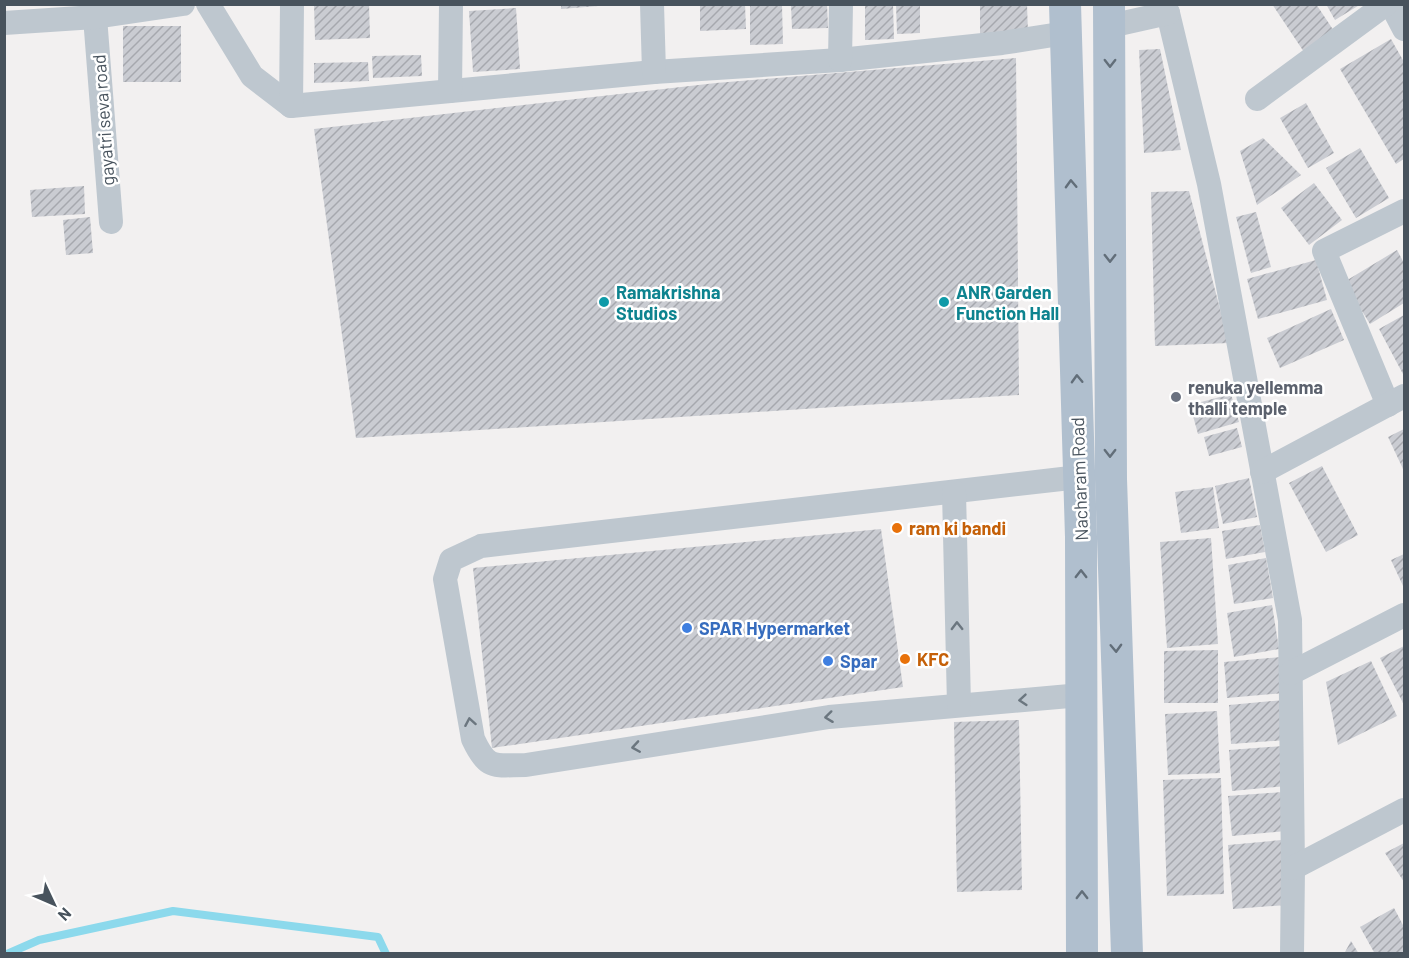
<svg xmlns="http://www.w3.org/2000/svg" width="1409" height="958" font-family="Barlow,sans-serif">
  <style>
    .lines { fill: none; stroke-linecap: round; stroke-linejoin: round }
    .stream { stroke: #8cd9ec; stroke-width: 8 }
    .building { fill: url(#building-hatch) }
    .minor { stroke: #bec7cf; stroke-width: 24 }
    .major { stroke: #b0bfce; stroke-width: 32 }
    .oneway { stroke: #626e79 }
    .oneway2 { stroke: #6b767f }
    .culture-dot { fill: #0f9aa8; stroke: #fff; stroke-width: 2 }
    .worship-dot { fill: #6b7280; stroke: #fff; stroke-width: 2 }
    .food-dot { fill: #e8710a; stroke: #fff; stroke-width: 2 }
    .shop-dot { fill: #3f7fe0; stroke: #fff; stroke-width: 2 }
    .labels { text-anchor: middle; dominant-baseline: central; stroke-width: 5; stroke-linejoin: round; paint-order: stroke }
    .street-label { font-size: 18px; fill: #48535d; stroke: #fff }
    .culture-label { font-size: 18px; font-weight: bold; fill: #0d838f; stroke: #fff; text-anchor: start }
    .worship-label { font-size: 18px; font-weight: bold; fill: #5b616d; stroke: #fff; text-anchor: start }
    .food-label { font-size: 18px; font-weight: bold; fill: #c56008; stroke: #fff; text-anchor: start }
    .shop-label { font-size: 18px; font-weight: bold; fill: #366cbe; stroke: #fff; text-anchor: start }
  </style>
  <defs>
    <pattern id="building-hatch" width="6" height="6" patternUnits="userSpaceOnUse" patternTransform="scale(1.5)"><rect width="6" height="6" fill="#caccd2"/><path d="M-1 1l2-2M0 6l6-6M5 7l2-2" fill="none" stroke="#a6a8ae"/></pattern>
  </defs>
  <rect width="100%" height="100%" fill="#f2f0f0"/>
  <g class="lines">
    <path class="stream" d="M7 954 39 940 173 911 378 937 386 954"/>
  </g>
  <g class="building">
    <path d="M314 4H369L370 38 315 40Z"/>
    <path d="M561 4H598V6L561 9Z"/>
    <path d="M700 4H745L746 29 700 31Z"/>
    <path d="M827 4 828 28 792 29 791 5Z"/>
    <path d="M865 4H893L894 39 865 40Z"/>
    <path d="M896 4H920V33L897 34Z"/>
    <path d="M980 4H1027L1028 34 980 35Z"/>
    <path d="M1272 4H1316L1334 31 1304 52Z"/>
    <path d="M1326 4H1361L1335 20Z"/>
    <path d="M782 5 783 44 750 45V6Z"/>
    <path d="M516 8 520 69 473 72 469 11Z"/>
    <rect x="123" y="26" width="58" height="56"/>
    <path d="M1391 39 1404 62V159L1396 164 1340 69Z"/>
    <path d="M1160 49 1181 150 1144 153 1139 50Z"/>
    <path d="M421 55 422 76 373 78 372 56Z"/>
    <path d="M1016 58 1019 395 356 438 314 129 716 83Z"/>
    <path d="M368 62 369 81 314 83V63Z"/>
    <path d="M1306 103 1334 153 1308 168 1280 118Z"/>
    <path d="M1263 138 1301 175 1257 205 1240 151Z"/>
    <path d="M1360 148 1389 198 1356 218 1326 168Z"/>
    <path d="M1314 183 1342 220 1309 245 1281 208Z"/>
    <path d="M84 186 85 214 32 217 30 190Z"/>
    <path d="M1189 191 1229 343 1155 346 1151 192Z"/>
    <path d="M1256 212 1271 267 1251 273 1236 217Z"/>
    <path d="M90 217 93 253 66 255 63 220Z"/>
    <path d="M1397 250 1404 263V303L1370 324 1344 282Z"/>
    <path d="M1316 260 1327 300 1258 319 1247 279Z"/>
    <path d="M1331 309 1344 340 1280 368 1267 338Z"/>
    <path d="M1404 315V376L1379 329Z"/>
    <path d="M1231 394 1239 422 1198 434 1190 405Z"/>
    <path d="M1237 428 1242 447 1209 456 1204 437Z"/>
    <path d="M1404 429V471L1388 437Z"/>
    <path d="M1322 466 1358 535 1326 552 1289 483Z"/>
    <path d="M1249 478 1257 517 1223 524 1215 486Z"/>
    <path d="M1213 487 1219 528 1181 533 1175 492Z"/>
    <path d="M1260 525 1265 552 1226 559 1222 531Z"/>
    <path d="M881 529 903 687 492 748 473 568Z"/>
    <path d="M1211 538 1218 644 1167 648 1160 542Z"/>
    <path d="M1404 554V588L1391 560Z"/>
    <path d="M1266 558 1273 598 1234 604 1228 565Z"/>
    <path d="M1272 605 1279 649 1234 657 1227 613Z"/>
    <path d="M1404 646V705L1380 658Z"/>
    <path d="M1218 650V703H1164V651Z"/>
    <path d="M1281 657 1284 693 1227 698 1224 662Z"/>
    <path d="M1371 661 1397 716 1338 745 1326 682Z"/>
    <path d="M1284 700 1287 740 1231 744 1229 705Z"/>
    <path d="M1217 711 1220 773 1168 775 1165 714Z"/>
    <path d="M1019 720 1022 890 957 892 954 722Z"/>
    <path d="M1283 746 1287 786 1232 791 1229 750Z"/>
    <path d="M1221 778 1224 894 1167 896 1163 780Z"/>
    <path d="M1283 792 1286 831 1232 836 1228 796Z"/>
    <path d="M1282 840 1287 905 1233 909 1228 845Z"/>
    <path d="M1404 843V882L1385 853Z"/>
    <path d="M1394 908 1404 927V954H1375L1360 927Z"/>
    <path d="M1351 941 1359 954H1344Z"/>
  </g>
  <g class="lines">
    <g class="minor">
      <path d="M208 4 252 76 291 106 654 72 840 60 1002 43 1066 33"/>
      <path d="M652 4 654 72"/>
      <path d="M1164 4 1168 13 1209 184 1290 620 1293 868 1292 954"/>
      <path d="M1391 4 1404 29"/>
      <path d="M95 17 111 222"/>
      <path d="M4 23 95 17 183 4"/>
      <path d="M1110 26 1168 13"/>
      <path d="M840 60 841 4"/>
      <path d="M450 91 451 4"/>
      <path d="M1257 99 1386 4"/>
      <path d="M291 106 292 4"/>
      <path d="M1388 405 1324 251 1404 211"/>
      <path d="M1262 472 1404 396"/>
      <path d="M1079 477 481 546 451 560 445 579 473 739C488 771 494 765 526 765L829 717 1081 695"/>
      <path d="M954 492 959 705"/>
      <path d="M1291 673 1404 615"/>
      <path d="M1293 868 1404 810"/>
    </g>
    <g class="major">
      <path d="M1065 4 1081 537 1082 954"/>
      <path d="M1109 4 1111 479 1127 954"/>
    </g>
  </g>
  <defs><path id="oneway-chevron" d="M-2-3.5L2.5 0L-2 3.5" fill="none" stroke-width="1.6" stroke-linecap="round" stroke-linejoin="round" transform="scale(1.5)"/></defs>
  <g class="oneway">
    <use href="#oneway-chevron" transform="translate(1110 63) rotate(90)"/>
    <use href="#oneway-chevron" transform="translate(1071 184) rotate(-92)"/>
    <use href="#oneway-chevron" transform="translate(1110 258) rotate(90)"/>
    <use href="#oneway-chevron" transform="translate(1077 379) rotate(-92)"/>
    <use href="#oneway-chevron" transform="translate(1110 453) rotate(90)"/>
    <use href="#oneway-chevron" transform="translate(1081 574) rotate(-90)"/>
    <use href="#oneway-chevron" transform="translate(1116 648) rotate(88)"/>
    <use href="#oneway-chevron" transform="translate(1082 895) rotate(-90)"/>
  </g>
  <g class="oneway2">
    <use href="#oneway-chevron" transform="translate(957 626) rotate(-91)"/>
    <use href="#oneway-chevron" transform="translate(1023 700) rotate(175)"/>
    <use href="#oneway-chevron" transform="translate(829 717) rotate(173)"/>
    <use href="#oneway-chevron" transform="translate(470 722) rotate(-100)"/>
    <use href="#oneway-chevron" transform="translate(636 747) rotate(171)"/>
  </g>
  <g class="culture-dot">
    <circle cx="604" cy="302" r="6"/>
    <circle cx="944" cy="302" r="6"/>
  </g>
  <circle class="worship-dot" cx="1176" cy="397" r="6"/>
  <g class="food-dot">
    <circle cx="897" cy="528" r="6"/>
    <circle cx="905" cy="659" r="6"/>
  </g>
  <g class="shop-dot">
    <circle cx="687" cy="628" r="6"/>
    <circle cx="828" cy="661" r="6"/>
  </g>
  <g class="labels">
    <g class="street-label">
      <text transform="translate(103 120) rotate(-94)">gayatri seva road</text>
      <text transform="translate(1079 479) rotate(-92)">Nacharam Road</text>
    </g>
    <g class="culture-label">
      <text x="616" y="292">Ramakrishna<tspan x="616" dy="21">Studios</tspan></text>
      <text x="956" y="292">ANR Garden<tspan x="956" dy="21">Function Hall</tspan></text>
    </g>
    <g class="worship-label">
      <text x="1188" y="387">renuka yellemma<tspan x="1188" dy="21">thalli temple</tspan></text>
    </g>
    <g class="food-label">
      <text x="909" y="528">ram ki bandi</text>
      <text x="917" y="659">KFC</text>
    </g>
    <g class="shop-label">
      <text x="699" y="628">SPAR Hypermarket</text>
      <text x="840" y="661">Spar</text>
    </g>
  </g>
  <rect width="1409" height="958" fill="none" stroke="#48535d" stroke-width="12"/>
  <g transform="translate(54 904) rotate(134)" stroke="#ffffff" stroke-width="4.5" paint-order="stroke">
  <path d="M0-4.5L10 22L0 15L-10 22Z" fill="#48535d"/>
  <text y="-9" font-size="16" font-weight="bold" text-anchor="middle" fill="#48535d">N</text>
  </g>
</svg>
